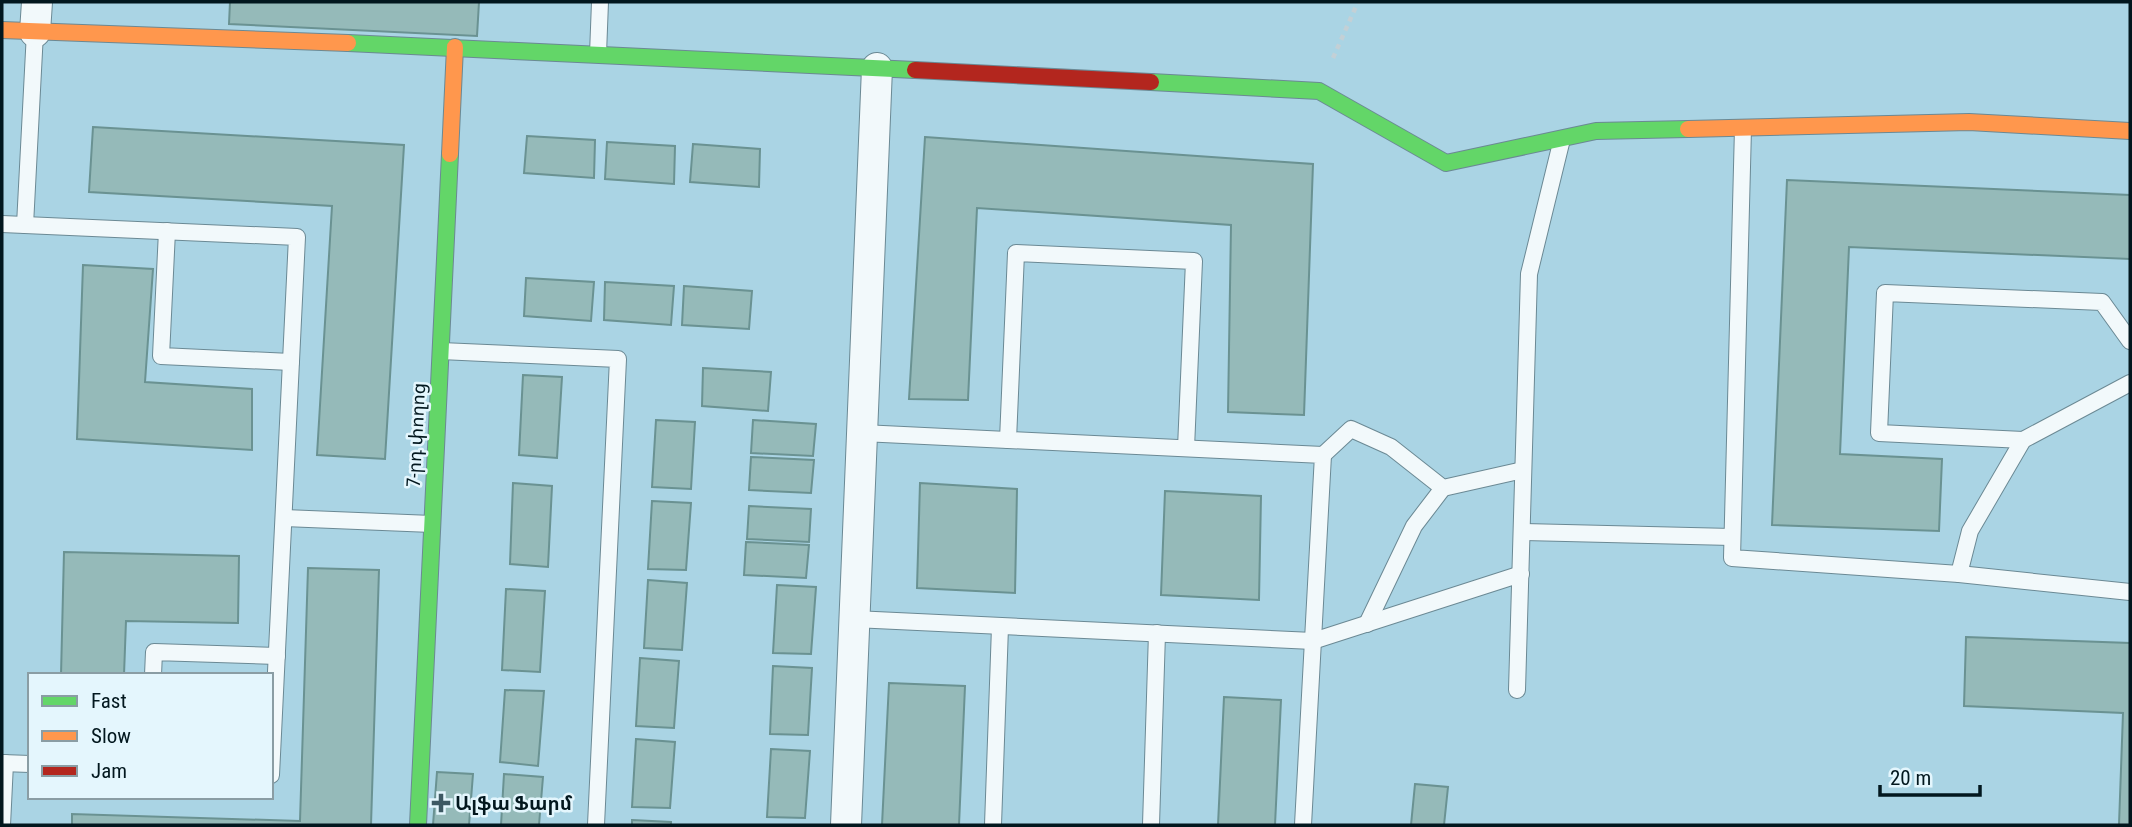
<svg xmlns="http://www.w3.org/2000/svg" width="2132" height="827" font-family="'Roboto Condensed','Noto Sans Armenian',sans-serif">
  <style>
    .building { fill: #95bab9; stroke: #6a9292; stroke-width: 2 }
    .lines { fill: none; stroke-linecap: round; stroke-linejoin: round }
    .lane-casing { stroke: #6b8994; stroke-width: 18 }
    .street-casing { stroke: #6b8994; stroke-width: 32 }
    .fast-casing { stroke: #6b8994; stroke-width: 18 }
    .slow-casing { stroke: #6b8994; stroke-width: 18 }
    .jam-casing { stroke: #6b8994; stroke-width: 18 }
    .path { stroke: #c3d0d6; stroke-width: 4.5; stroke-dasharray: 5 5; stroke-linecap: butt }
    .lane { stroke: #f2f9fb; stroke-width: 16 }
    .street { stroke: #f2f9fb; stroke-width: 30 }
    .fast { stroke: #63d668; stroke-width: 16 }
    .slow { stroke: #ff974d; stroke-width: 16 }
    .jam { stroke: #b3261e; stroke-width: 16 }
    .poi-dot { fill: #3d5963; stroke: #e4f6fd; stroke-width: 2.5 }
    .labels { text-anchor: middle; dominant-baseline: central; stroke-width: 5; stroke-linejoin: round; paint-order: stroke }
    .street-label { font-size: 19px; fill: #02171e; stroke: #e4f6fd }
    .poi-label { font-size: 19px; font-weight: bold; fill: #02171e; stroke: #e4f6fd; text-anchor: start }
  </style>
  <rect width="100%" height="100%" fill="#aad4e4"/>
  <g class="building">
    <path d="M230 2H479L477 36 229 24Z"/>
    <path d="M93 127 404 145 385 459 317 455 332 206 89 192Z"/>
    <path d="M527 136 595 140 594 178 524 173Z"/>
    <path d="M925 137 1313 164 1304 415 1228 412 1231 225 977 208 968 400 909 399Z"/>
    <path d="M607 142 675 146 674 184 605 179Z"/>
    <path d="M693 144 760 149 759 187 690 182Z"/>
    <path d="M1787 180 2130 195V259L1849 247 1840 454 1942 459 1939 531 1772 525Z"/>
    <path d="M83 265 153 269 145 382 252 389V450L77 439Z"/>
    <path d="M526 278 594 282 591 321 524 316Z"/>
    <path d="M605 282 674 286 671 325 604 320Z"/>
    <path d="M684 286 752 291 749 329 682 325Z"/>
    <path d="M703 368 771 372 768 411 702 406Z"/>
    <path d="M523 375 562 377 557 458 519 455Z"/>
    <path d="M656 420 695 422 691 489 652 487Z"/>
    <path d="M753 420 816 424 813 456 751 453Z"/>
    <path d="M751 457 814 460 811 493 749 490Z"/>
    <path d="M513 483 552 486 548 567 510 564Z"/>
    <path d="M920 483 1017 489 1015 593 917 588Z"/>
    <path d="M1165 491 1261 496 1259 600 1161 595Z"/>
    <path d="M652 501 691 503 686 570 648 569Z"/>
    <path d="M749 506 811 509 809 542 747 539Z"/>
    <path d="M746 542 809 545 806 578 744 575Z"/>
    <path d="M64 552 239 556 238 623 126 621 124 675H61Z"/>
    <path d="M308 568 379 570 371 825H72V814L300 821Z"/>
    <path d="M648 580 687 583 682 650 644 648Z"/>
    <path d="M777 585 816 587 811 654 773 653Z"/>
    <path d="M506 589 545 591 540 672 502 670Z"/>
    <path d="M1966 637 2130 643V825H2119L2123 713 1964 706Z"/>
    <path d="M640 658 679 661 674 728 636 726Z"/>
    <path d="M773 666 812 668 808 735 770 734Z"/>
    <path d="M889 683 965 686 959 825H882Z"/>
    <path d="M505 690 544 691 538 766 500 762Z"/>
    <path d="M1224 697 1281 700 1275 825H1218Z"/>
    <path d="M636 739 675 742 670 808 632 807Z"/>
    <path d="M771 749 810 751 805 818 767 817Z"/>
    <path d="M437 772 473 774 469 825H433Z"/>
    <path d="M504 774 543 777 539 825H501Z"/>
    <path d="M1415 784 1448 787 1444 825H1411Z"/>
    <path d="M632 820 671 822V825H632Z"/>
  </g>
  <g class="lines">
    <defs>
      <g id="lane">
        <path d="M598 54 600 2"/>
        <path d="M1743 128 1732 558 1959 574 2130 592"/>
        <path d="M2 224 297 237 271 775"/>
        <path d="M25 225 35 32"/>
        <path d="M167 231 161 356 291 362"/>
        <path d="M441 351 618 359 596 825"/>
        <path d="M862 433 1323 455 1303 825"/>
        <path d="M1008 440 1016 253 1194 261 1186 448"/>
        <path d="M2023 440 1879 433 1885 293 2102 302 2130 341"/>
        <path d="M1323 455 1351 429 1391 447 1443 488 1523 470"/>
        <path d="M284 518 432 524"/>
        <path d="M1522 532 1732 537"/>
        <path d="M1959 574 1970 531 2023 440 2130 383"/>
        <path d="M854 619 1313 641 1521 574"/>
        <path d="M1367 624 1414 526 1443 488"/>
        <path d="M153 675 154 652 277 656"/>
        <path d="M1517 690 1529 274 1562 139"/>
        <path d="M2 763 30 764"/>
        <path d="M2 825 5 763"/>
        <path d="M993 825 1000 627"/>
        <path d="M1151 825 1157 633"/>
      </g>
      <g id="street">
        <path d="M35 32 37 2"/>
        <path d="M846 825 877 68"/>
      </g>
      <g id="fast">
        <path d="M348 43 915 70"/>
        <path d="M1151 82 1319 91 1446 163 1596 131 1688 129"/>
        <path d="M418 825 450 154"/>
      </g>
      <g id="slow">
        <path d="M2 30 348 43"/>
        <path d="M1688 129 1969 122 2130 131"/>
        <path d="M450 154 455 47"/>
      </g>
      <path id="jam" d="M915 70 1151 82"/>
    </defs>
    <use href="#lane" class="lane-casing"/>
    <use href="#street" class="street-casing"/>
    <use href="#fast" class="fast-casing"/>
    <use href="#slow" class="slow-casing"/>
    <use href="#jam" class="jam-casing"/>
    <path class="path" d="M1333 58 1358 2"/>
    <use href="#lane" class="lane"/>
    <use href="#street" class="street"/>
    <use href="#fast" class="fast"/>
    <use href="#slow" class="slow"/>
    <use href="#jam" class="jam"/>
  </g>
  <path class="poi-dot" d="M437.5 792.5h7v7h7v7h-7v7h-7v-7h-7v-7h7z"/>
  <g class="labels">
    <g class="street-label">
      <text transform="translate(416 435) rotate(-87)">7-րդ փողոց</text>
    </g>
    <g class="poi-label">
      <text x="455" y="803">Ալֆա Ֆարմ</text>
    </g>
  </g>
  <rect width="2132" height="827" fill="none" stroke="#02171e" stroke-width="7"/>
  <rect x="28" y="673" width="245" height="126" fill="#e4f6fd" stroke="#8a9da4" stroke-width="2"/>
  <rect x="42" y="696" width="35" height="10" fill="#63d668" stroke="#8a9da4" stroke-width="2"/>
  <text x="91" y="708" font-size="21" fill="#02171e">Fast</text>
  <rect x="42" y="731" width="35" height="10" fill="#ff974d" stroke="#8a9da4" stroke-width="2"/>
  <text x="91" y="743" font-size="21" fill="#02171e">Slow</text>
  <rect x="42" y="766" width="35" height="10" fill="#b3261e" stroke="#8a9da4" stroke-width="2"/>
  <text x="91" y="778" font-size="21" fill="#02171e">Jam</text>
  <path d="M1880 785v10h100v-10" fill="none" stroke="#02171e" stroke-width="3.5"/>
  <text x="1890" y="785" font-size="21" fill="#02171e" stroke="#e4f6fd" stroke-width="5" paint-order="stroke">20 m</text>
</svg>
